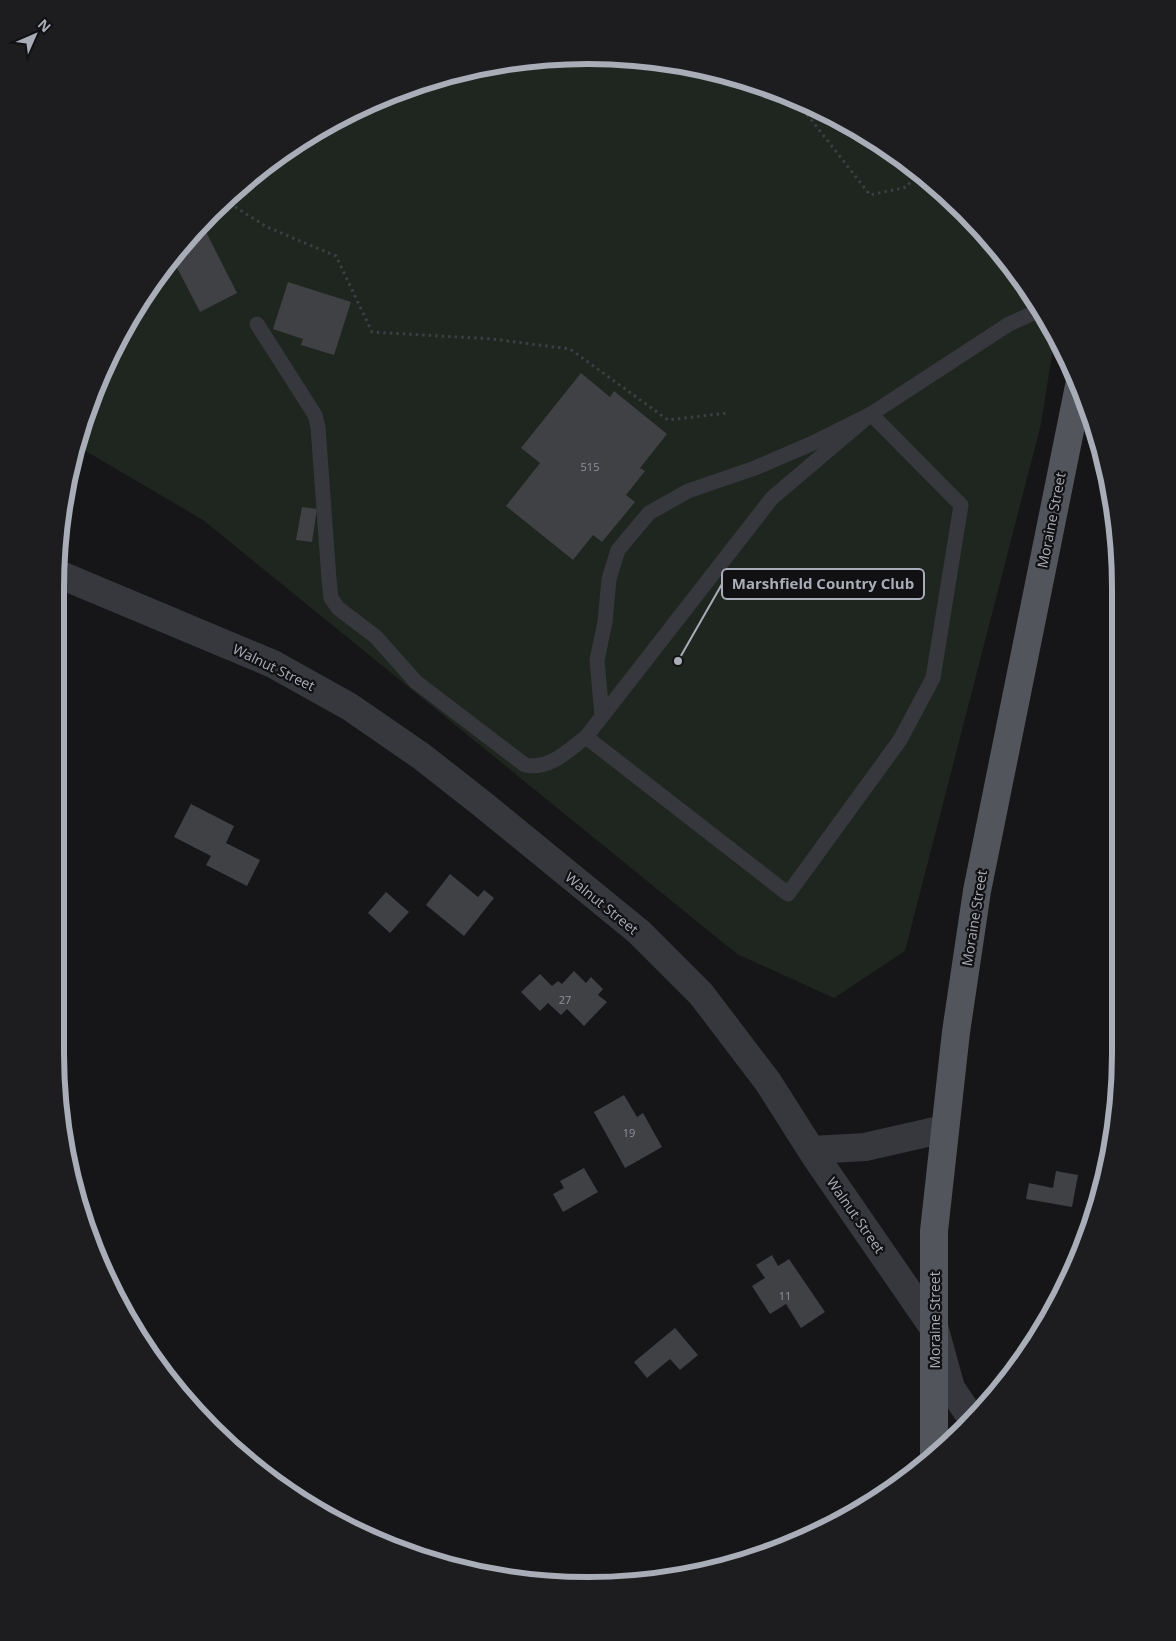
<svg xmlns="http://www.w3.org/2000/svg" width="1176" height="1641" font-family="'Open Sans',sans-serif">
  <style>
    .green { fill: #1e261f }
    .building { fill: #404145 }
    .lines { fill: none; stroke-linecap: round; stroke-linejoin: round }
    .path { stroke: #3d3f44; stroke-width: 3; stroke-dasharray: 2.5 4; stroke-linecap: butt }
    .service { stroke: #37383d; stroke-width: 15 }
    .minor { stroke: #37383d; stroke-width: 28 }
    .primary { stroke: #53555c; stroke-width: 28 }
    .labels { text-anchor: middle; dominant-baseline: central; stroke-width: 4.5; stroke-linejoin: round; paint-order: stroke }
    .number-label { font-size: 11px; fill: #8e929b }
    .street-label { font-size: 14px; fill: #a8adb8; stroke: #111113 }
    .rim { fill: none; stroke: #a8adb8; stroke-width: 6 }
    .leader { fill: none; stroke: #a8adb8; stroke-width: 2 }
    .callout-dot { fill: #a8adb8; stroke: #111113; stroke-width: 2 }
    .callout { fill: #111113; stroke: #a8adb8; stroke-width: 2 }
    .callout-label { font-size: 15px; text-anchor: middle; font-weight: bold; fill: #a8adb8 }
  </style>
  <rect width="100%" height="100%" fill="#161618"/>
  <path class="green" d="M623 56 726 73 824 110 913 165 989 237 1055 336 1041 424 905 951 834 998 737 954 203 520 77 446 95 384 127 321 187 237 237 187 322 126 417 83 519 60Z"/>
  <g class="building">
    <path d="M201 222 237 293 200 312 172 258 187 237Z"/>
    <path d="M288 282 351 302 334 355 301 345 303 339 273 329Z"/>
    <path d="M581 373 610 397 614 391 667 434 640 468 645 471 626 495 635 502 602 542 593 535 573 560 506 506 540 463 521 448Z"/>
    <path d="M302 507 317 509 312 542 296 540Z"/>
    <path d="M1114 648 1117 649V668L1111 667Z"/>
    <path d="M1117 798H1118V854H1115Z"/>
    <path d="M191 804 234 826 226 843 260 860 247 886 206 865 211 856 174 837Z"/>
    <path d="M450 874 478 897 484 890 494 898 464 936 426 905Z"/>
    <path d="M386 892 409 912 390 933 368 913Z"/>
    <path d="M574 971 586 983 591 977 603 989 598 995 607 1002 584 1026 567 1009 561 1015 548 1003 540 1011 521 992 540 974 552 986 558 981 562 984Z"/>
    <path d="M1118 1021H1119L1120 1064 1111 1063Z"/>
    <path d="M624 1095 637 1117 643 1113 662 1147 625 1168 594 1112Z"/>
    <path d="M584 1168 598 1192 563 1212 553 1194 564 1188 560 1181Z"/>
    <path d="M1056 1171 1078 1175 1072 1207 1026 1199 1029 1183 1053 1188Z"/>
    <path d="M772 1255 778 1266 789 1259 825 1312 801 1328 786 1304 770 1314 752 1286 765 1278 756 1265Z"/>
    <path d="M675 1328 698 1355 680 1370 670 1359 647 1378 634 1362Z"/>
  </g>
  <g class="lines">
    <g class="path">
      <path d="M795 99 870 195 907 187 918 170"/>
      <path d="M224 200 267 227 336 256 372 332 492 339 570 349 668 420 727 413"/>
    </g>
    <g class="service">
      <path d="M257 324 315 415 318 427 329 579 331 598 338 608 376 637 416 682 525 765C550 770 567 751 586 737"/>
      <path d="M871 414 961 505 933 678 900 740 788 894 586 737 772 498Z"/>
      <path d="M602 716 597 660 605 622 609 579 618 550 649 513 688 491 755 468 813 443 871 414 1009 324 1038 311"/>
    </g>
    <g class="minor">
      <path d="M56 573 273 664 350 707 421 756 481 803 639 932 701 994 768 1082 815 1156 935 1330 951 1388 972 1419"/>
      <path d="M812 1150 865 1147 944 1129"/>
    </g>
    <path class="primary" d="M934 1457V1231L956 1032 977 891 1079 386"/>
  </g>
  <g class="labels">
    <g class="number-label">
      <text x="590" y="466">515</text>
      <text x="565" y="999">27</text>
      <text x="629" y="1132">19</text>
      <text x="785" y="1295">11</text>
    </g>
    <g class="street-label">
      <text transform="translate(1051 520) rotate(-79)">Moraine Street</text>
      <text transform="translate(274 667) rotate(26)">Walnut Street</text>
      <text transform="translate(602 903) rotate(39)">Walnut Street</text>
      <text transform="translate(974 918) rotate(-81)">Moraine Street</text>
      <text transform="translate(856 1215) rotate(55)">Walnut Street</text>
      <text transform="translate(934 1320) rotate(-90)">Moraine Street</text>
    </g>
  </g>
  <path d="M0 0H1176V1641H0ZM588 64H588A524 524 0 0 1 1112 588V1053A524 524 0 0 1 588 1577H588A524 524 0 0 1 64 1053V588A524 524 0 0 1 588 64Z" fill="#1d1d20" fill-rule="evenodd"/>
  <path class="rim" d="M588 64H588A524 524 0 0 1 1112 588V1053A524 524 0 0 1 588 1577H588A524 524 0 0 1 64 1053V588A524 524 0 0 1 588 64Z"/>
  <path class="leader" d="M678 661L722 584"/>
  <circle class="callout-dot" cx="678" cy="661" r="5"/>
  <rect class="callout" x="722" y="569" width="202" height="30" rx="5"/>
  <g class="callout-label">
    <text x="823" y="589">Marshfield Country Club</text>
  </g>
  <g transform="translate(35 35) rotate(45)" stroke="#111113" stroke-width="4" paint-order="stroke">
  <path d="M0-4L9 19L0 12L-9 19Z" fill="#a8adb8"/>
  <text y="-8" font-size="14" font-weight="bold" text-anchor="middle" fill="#a8adb8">N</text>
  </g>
</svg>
